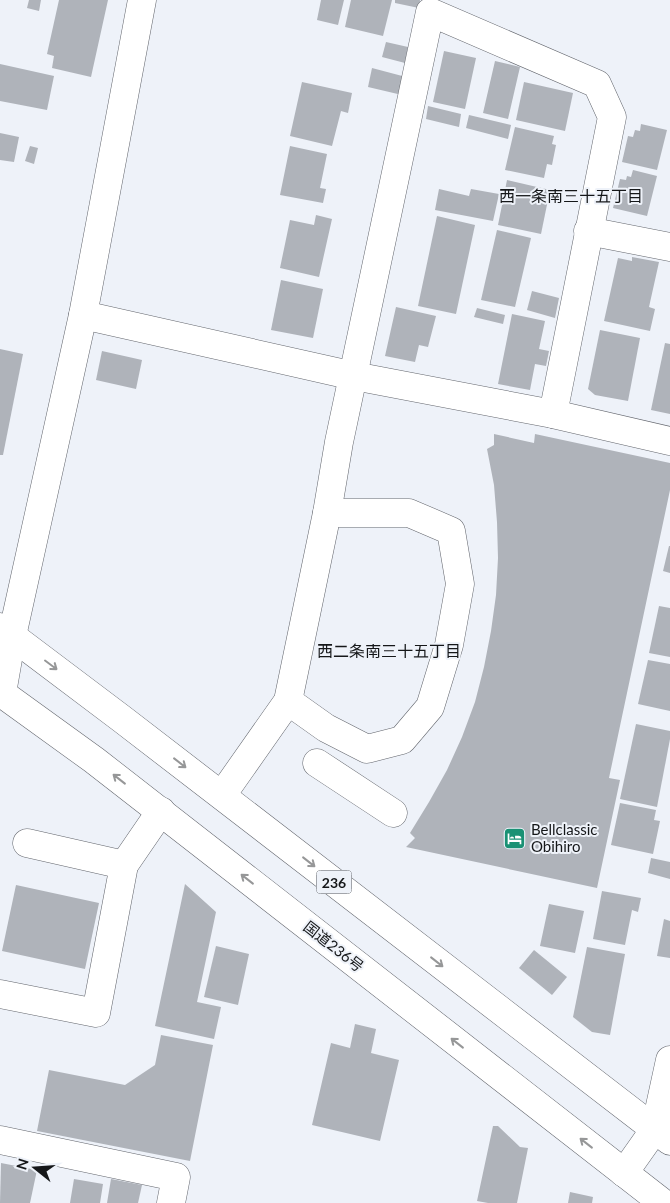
<svg xmlns="http://www.w3.org/2000/svg" width="670" height="1203" font-family="Lato,'Noto Sans JP',sans-serif">
  <style>
    .building { fill: #afb3ba }
    .lines { fill: none; stroke-linecap: round; stroke-linejoin: round }
    .minor-casing { stroke: #63666d; stroke-width: 29 }
    .highway-casing { stroke: #63666d; stroke-width: 29 }
    .minor { stroke: #fff; stroke-width: 28 }
    .highway { stroke: #fff; stroke-width: 28 }
    .oneway { stroke: #969798 }
    .labels { text-anchor: middle; dominant-baseline: central; stroke-width: 4; stroke-linejoin: round; paint-order: stroke }
    .shield { fill: #eef2f9; stroke: #56595c; stroke-width: 1 }
    .shield-label { font-size: 14px; font-weight: bold; fill: #151719 }
    .poi-label { font-size: 15px; fill: #151719; stroke: #eef2f9; text-anchor: start }
    .street-label { font-size: 15px; fill: #151719; stroke: #eef2f9 }
    .neighbourhood-label { font-size: 16px; fill: #151719; stroke: #eef2f9 }
  </style>
  <rect width="100%" height="100%" fill="#eef2f9"/>
  <g class="building">
    <path d="M29 0H41L39 11 27 8Z"/>
    <path d="M59 0H108L91 77 52 68 54 56 47 54Z"/>
    <path d="M321 0H344L338 25 317 20Z"/>
    <path d="M351 0H392L383 36 345 27Z"/>
    <path d="M395 0H420L419 8 395 3Z"/>
    <path d="M386 42 408 47 405 63 382 57Z"/>
    <path d="M444 51 476 58 465 109 433 102Z"/>
    <path d="M495 61 520 67 508 119 483 113Z"/>
    <path d="M0 64 54 76 47 110 0 101Z"/>
    <path d="M372 68 406 77 402 95 368 87Z"/>
    <path d="M302 82 352 93 348 113 341 111 332 146 290 136Z"/>
    <path d="M524 82 573 93 565 131 516 120Z"/>
    <path d="M428 106 461 114 459 127 426 119Z"/>
    <path d="M469 115 511 125 508 139 466 128Z"/>
    <path d="M641 124 667 130 657 170 622 162 628 136 633 137 635 130 640 131Z"/>
    <path d="M515 127 554 136 552 144 556 145 552 165 547 164 544 178 505 170Z"/>
    <path d="M0 133 19 137 14 162 0 160Z"/>
    <path d="M30 146 38 148 34 164 25 161Z"/>
    <path d="M290 146 327 154 320 188 326 189 323 203 280 195Z"/>
    <path d="M633 170 657 176 647 216 613 208 620 179 626 180 627 176 631 177Z"/>
    <path d="M507 180 550 190 541 234 498 225Z"/>
    <path d="M439 189 469 196 471 189 499 194 493 221 435 210Z"/>
    <path d="M316 215 332 219 319 277 280 268 290 220 314 225Z"/>
    <path d="M437 216 475 225 456 314 418 306Z"/>
    <path d="M497 230 531 238 515 307 481 300Z"/>
    <path d="M632 257 659 262 649 307 655 309 650 331 604 321 618 258 632 261Z"/>
    <path d="M281 280 323 289 313 338 271 330Z"/>
    <path d="M532 291 559 298 555 318 527 310Z"/>
    <path d="M396 307 436 316 428 347 419 345 415 362 385 356Z"/>
    <path d="M477 308 505 315 503 324 474 317Z"/>
    <path d="M512 314 545 321 539 349 549 351 546 366 535 364 530 390 498 384Z"/>
    <path d="M600 330 640 338 628 401 595 395 588 389Z"/>
    <path d="M665 343 670 344V414L651 410Z"/>
    <path d="M0 349 23 354 3 455H0Z"/>
    <path d="M102 351 142 360 136 389 96 380Z"/>
    <path d="M494 434 534 443 535 434 670 463V490L609 778 620 780 597 888 406 847 415 838 410 833 429 802 447 770 462 737 475 702 484 667 491 631 496 595 498 558 497 522 494 485 487 449 494 445Z"/>
    <path d="M669 546H670V573L663 571Z"/>
    <path d="M659 606 670 608V657L649 653Z"/>
    <path d="M648 660 670 664V711L638 704Z"/>
    <path d="M636 724 670 731V739L657 807 620 799Z"/>
    <path d="M620 803 656 810 654 820 660 821 653 854 611 845Z"/>
    <path d="M651 858 670 862V879L648 873Z"/>
    <path d="M185 884 216 912 197 1002 221 1007 214 1039 155 1026Z"/>
    <path d="M16 885 99 903 85 969 2 951Z"/>
    <path d="M602 891 641 898 638 912 632 910 625 945 593 939Z"/>
    <path d="M549 904 584 911 575 953 540 946Z"/>
    <path d="M664 919 670 921V958L657 956Z"/>
    <path d="M216 946 249 954 238 1005 204 997Z"/>
    <path d="M587 947 625 954 610 1035 592 1032 573 1017Z"/>
    <path d="M534 950 567 977 552 995 519 968Z"/>
    <path d="M355 1024 376 1029 371 1053 399 1060 380 1141 312 1125 331 1043 350 1048Z"/>
    <path d="M161 1035 213 1045 190 1161 37 1131 49 1070 125 1085 155 1065Z"/>
    <path d="M493 1126H498L520 1147 528 1148 517 1203H488L477 1201Z"/>
    <path d="M1 1163 37 1170 30 1203H0Z"/>
    <path d="M74 1179 103 1184 100 1203H70Z"/>
    <path d="M111 1179 142 1185 138 1203H107Z"/>
    <path d="M570 1192 593 1197 592 1203H568Z"/>
  </g>
  <g class="lines">
    <defs>
      <g id="minor">
        <path d="M588 231 670 247"/>
        <path d="M83 315 354 376 553 414 670 441"/>
        <path d="M2 693 12 636 83 315 142 0"/>
        <path d="M288 701 326 728 367 749 402 740 430 707 449 645 460 584 451 531 409 513H327"/>
        <path d="M317 763 393 813"/>
        <path d="M222 795 288 701 327 513 339 442 430 12 597 84 612 117 553 414"/>
        <path d="M27 843 124 865"/>
        <path d="M0 994 96 1013 124 865 161 811"/>
        <path d="M0 1140 176 1177 171 1203"/>
        <path d="M624 1173 655 1129 670 1060"/>
      </g>
      <g id="highway">
        <path d="M0 627 122 719 670 1141"/>
        <path d="M0 692 94 760 663 1203"/>
      </g>
    </defs>
    <use href="#minor" class="minor-casing"/>
    <use href="#highway" class="highway-casing"/>
    <use href="#minor" class="minor"/>
    <use href="#highway" class="highway"/>
  </g>
  <defs><path id="oneway-shaft" d="M-6 0H5M1.5-3L5.5 0L1.5 3" fill="none" stroke-width="1.6" stroke-linecap="round" stroke-linejoin="round" transform="scale(1.25)"/></defs>
  <g class="oneway">
    <use href="#oneway-shaft" transform="translate(51 665) rotate(37)"/>
    <use href="#oneway-shaft" transform="translate(180 763) rotate(38)"/>
    <use href="#oneway-shaft" transform="translate(119 779) rotate(-142)"/>
    <use href="#oneway-shaft" transform="translate(309 862) rotate(38)"/>
    <use href="#oneway-shaft" transform="translate(247 879) rotate(-142)"/>
    <use href="#oneway-shaft" transform="translate(437 962) rotate(38)"/>
    <use href="#oneway-shaft" transform="translate(457 1043) rotate(-142)"/>
    <use href="#oneway-shaft" transform="translate(586 1143) rotate(-142)"/>
  </g>
  <defs>
    <symbol id="hotel-square" viewBox="-11 -11 22 22"><rect x="-9" y="-9" width="18" height="18" rx="4" fill="#1a9174" stroke="#eef2f9"/><path d="M-6-4.5h1.5V1H6V5H4.5V3h-9V5H-6ZM-4 0a1.8 1.8 0 1 1 3.6 0ZM.5 0V-2.5h3Q6-2.5 6 0Z" fill="#fff"/></symbol>
  </defs>
  <g fill-rule="evenodd">
    <use href="#hotel-square" x="502" y="826" width="25" height="25"/>
  </g>
  <g class="labels">
    <rect class="shield" x="316.5" y="870.5" width="35" height="23" rx="4"/>
    <g class="shield-label">
      <text x="334" y="882">236</text>
    </g>
    <g class="poi-label">
      <text x="531" y="829">Bellclassic<tspan x="531" dy="17">Obihiro</tspan></text>
    </g>
    <g class="street-label">
      <text transform="translate(334 946) rotate(38)">国道236号</text>
    </g>
    <g class="neighbourhood-label">
      <text x="571" y="195">西一条南三十五丁目</text>
      <text x="389" y="650">西二条南三十五丁目</text>
    </g>
  </g>
  <g transform="translate(35 1168) rotate(287)" stroke="#eef2f9" stroke-width="4" paint-order="stroke">
  <path d="M0-4L9 19L0 12L-9 19Z" fill="#151719"/>
  <text y="-8" font-size="14" font-weight="bold" text-anchor="middle" fill="#151719">N</text>
  </g>
</svg>
